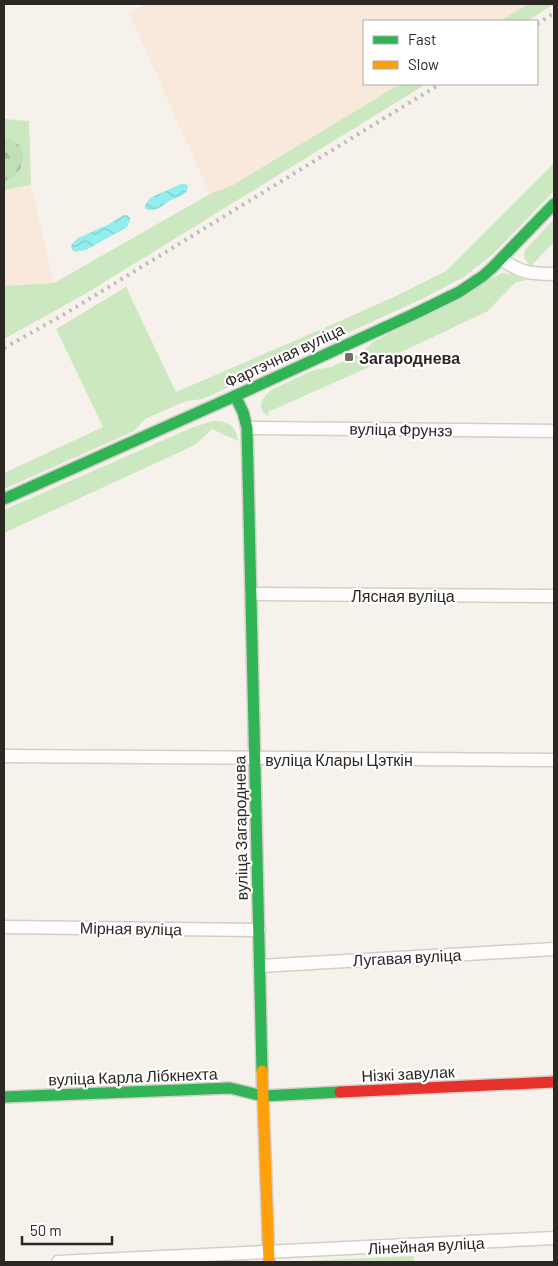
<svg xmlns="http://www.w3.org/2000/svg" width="558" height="1266" font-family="Barlow,sans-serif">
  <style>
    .built { fill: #f9e9dd }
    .green { fill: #cce8c0 }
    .forest { fill: url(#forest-firs) }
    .water { fill: url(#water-waves) }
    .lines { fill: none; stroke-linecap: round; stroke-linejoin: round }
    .street-casing { stroke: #d4cec9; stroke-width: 15 }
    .fast-casing { stroke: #d4cec9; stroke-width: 14 }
    .slow-casing { stroke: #d4cec9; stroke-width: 14 }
    .jam-casing { stroke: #d4cec9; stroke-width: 14 }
    .street { stroke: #fefdfc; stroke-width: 12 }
    .fast { stroke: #30b455; stroke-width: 11 }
    .slow { stroke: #ff9f0a; stroke-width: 11 }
    .jam { stroke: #e5322d; stroke-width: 11 }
    .rail { stroke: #bebcbb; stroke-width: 4; stroke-dasharray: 2.5 5; stroke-linecap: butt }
    .poi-dot { fill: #746e69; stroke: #fff; stroke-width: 2 }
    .labels { text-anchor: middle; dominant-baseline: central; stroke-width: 4.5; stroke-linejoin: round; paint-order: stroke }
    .street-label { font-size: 16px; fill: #2d2723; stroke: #fff }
    .poi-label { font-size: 16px; font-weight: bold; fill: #2d2723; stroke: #fff; text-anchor: start }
  </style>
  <defs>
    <pattern id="forest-firs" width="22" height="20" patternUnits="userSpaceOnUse" patternTransform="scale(1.25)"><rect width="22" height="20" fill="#c2e0b6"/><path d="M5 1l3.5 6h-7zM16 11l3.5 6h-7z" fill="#a7c09c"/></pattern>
    <pattern id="water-waves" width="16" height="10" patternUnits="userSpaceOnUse" patternTransform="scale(1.25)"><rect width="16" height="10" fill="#92eeed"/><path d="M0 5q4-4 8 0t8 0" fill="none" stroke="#7ecccb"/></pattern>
  </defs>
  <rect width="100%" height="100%" fill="#f7f1eb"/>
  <g class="built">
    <path d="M145 4H528L500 21H364V84H400L233 185 210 194 129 13Z"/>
    <path d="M31 185 54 283 4 286V190Z"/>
  </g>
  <g class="green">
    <path d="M528 4H554L527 21H500Z"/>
    <path d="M400 84H426L85 294 4 339V286L54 283 210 194 233 185Z"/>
    <path d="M4 119 29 121 31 185 4 190Z"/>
    <path d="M554 163V191L493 254 464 277 422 299 203 399 186 401 145 419 134 431 4 489V473L103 427 56 329 126 287 176 392 338 322 398 295 446 271Z"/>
    <path d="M554 219V242L531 266C525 261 523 257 525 250Z"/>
    <path d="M502 273 511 274 526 280 515 283 498 300 488 311 376 364 268 412 269 416C255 410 262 397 271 390L314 370 331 367 361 353 373 342Z"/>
    <path d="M212 421C227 421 236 424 238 441L212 429 195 445 4 533V510L191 428Z"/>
    <path d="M414 1256V1262H280Z"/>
  </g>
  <path class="forest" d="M4 138C22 139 28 158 18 172 15 176 9 179 4 181Z"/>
  <g class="water">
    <path d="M181 184H184L188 185C187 189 188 190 185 193 181 197 175 198 171 200 162 205 156 213 145 209V205L150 198Z"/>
    <path d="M124 215H127L130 218V221L127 227 86 250 75 252 72 250 71 247 72 244 78 238 109 224Z"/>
  </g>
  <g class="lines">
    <defs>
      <g id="street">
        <path d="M502 259C519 273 532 274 554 274"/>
        <path d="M247 428 554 431"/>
        <path d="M251 594 554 596"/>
        <path d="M4 756 554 760"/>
        <path d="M4 927 259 930"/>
        <path d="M260 966 554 949"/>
        <path d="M58 1262 554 1238"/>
      </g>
      <g id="fast">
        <path d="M235 396 243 412 247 428 262 1071"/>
        <path d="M4 499 235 396 412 315 459 292 483 276 493 267 554 204"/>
        <path d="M4 1097 230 1088 263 1096 340 1092"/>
      </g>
      <path id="slow" d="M262 1071 269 1262"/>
      <path id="jam" d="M340 1092 554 1082"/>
    </defs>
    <use href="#street" class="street-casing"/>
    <use href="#fast" class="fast-casing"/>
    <use href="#slow" class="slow-casing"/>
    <use href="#jam" class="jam-casing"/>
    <use href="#street" class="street"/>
    <use href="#fast" class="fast"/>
    <use href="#slow" class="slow"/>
    <use href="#jam" class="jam"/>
    <g class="rail">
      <path d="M537 24 554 13"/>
      <path d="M4 348 63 315 440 84"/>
    </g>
  </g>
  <rect class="poi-dot" x="344" y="352" width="10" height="10" rx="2.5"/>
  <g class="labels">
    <g class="street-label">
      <text transform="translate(284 355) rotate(-25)">Фартэчная вуліца</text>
      <text transform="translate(401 429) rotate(1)">вуліца Фрунзэ</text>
      <text x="403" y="595">Лясная вуліца</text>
      <text x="339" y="759">вуліца Клары Цэткін</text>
      <text transform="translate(240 828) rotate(-91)">вуліца Загароднева</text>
      <text transform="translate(131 928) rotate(1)">Мірная вуліца</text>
      <text transform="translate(407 957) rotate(-3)">Лугавая вуліца</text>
      <text transform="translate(408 1073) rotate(-3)">Нізкі завулак</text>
      <text transform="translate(133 1076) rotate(-2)">вуліца Карла Лібкнехта</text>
      <text transform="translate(426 1245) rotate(-3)">Лінейная вуліца</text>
    </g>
    <g class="poi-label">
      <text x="359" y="357">Загароднева</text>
    </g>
  </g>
  <rect width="558" height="1266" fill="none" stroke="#2d2723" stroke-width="10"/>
  <rect x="363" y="20" width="175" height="65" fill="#ffffff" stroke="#aba9a7"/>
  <rect x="373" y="36" width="25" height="8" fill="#30b455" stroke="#aba9a7"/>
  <text x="408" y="45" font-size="15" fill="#2d2723">Fast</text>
  <rect x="373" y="61" width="25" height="8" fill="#ff9f0a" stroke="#aba9a7"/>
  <text x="408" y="70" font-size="15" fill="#2d2723">Slow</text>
  <path d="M22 1236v8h90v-8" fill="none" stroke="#2d2723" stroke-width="2.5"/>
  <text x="30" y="1236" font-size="15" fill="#2d2723" stroke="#ffffff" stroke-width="4" paint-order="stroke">50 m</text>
</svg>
